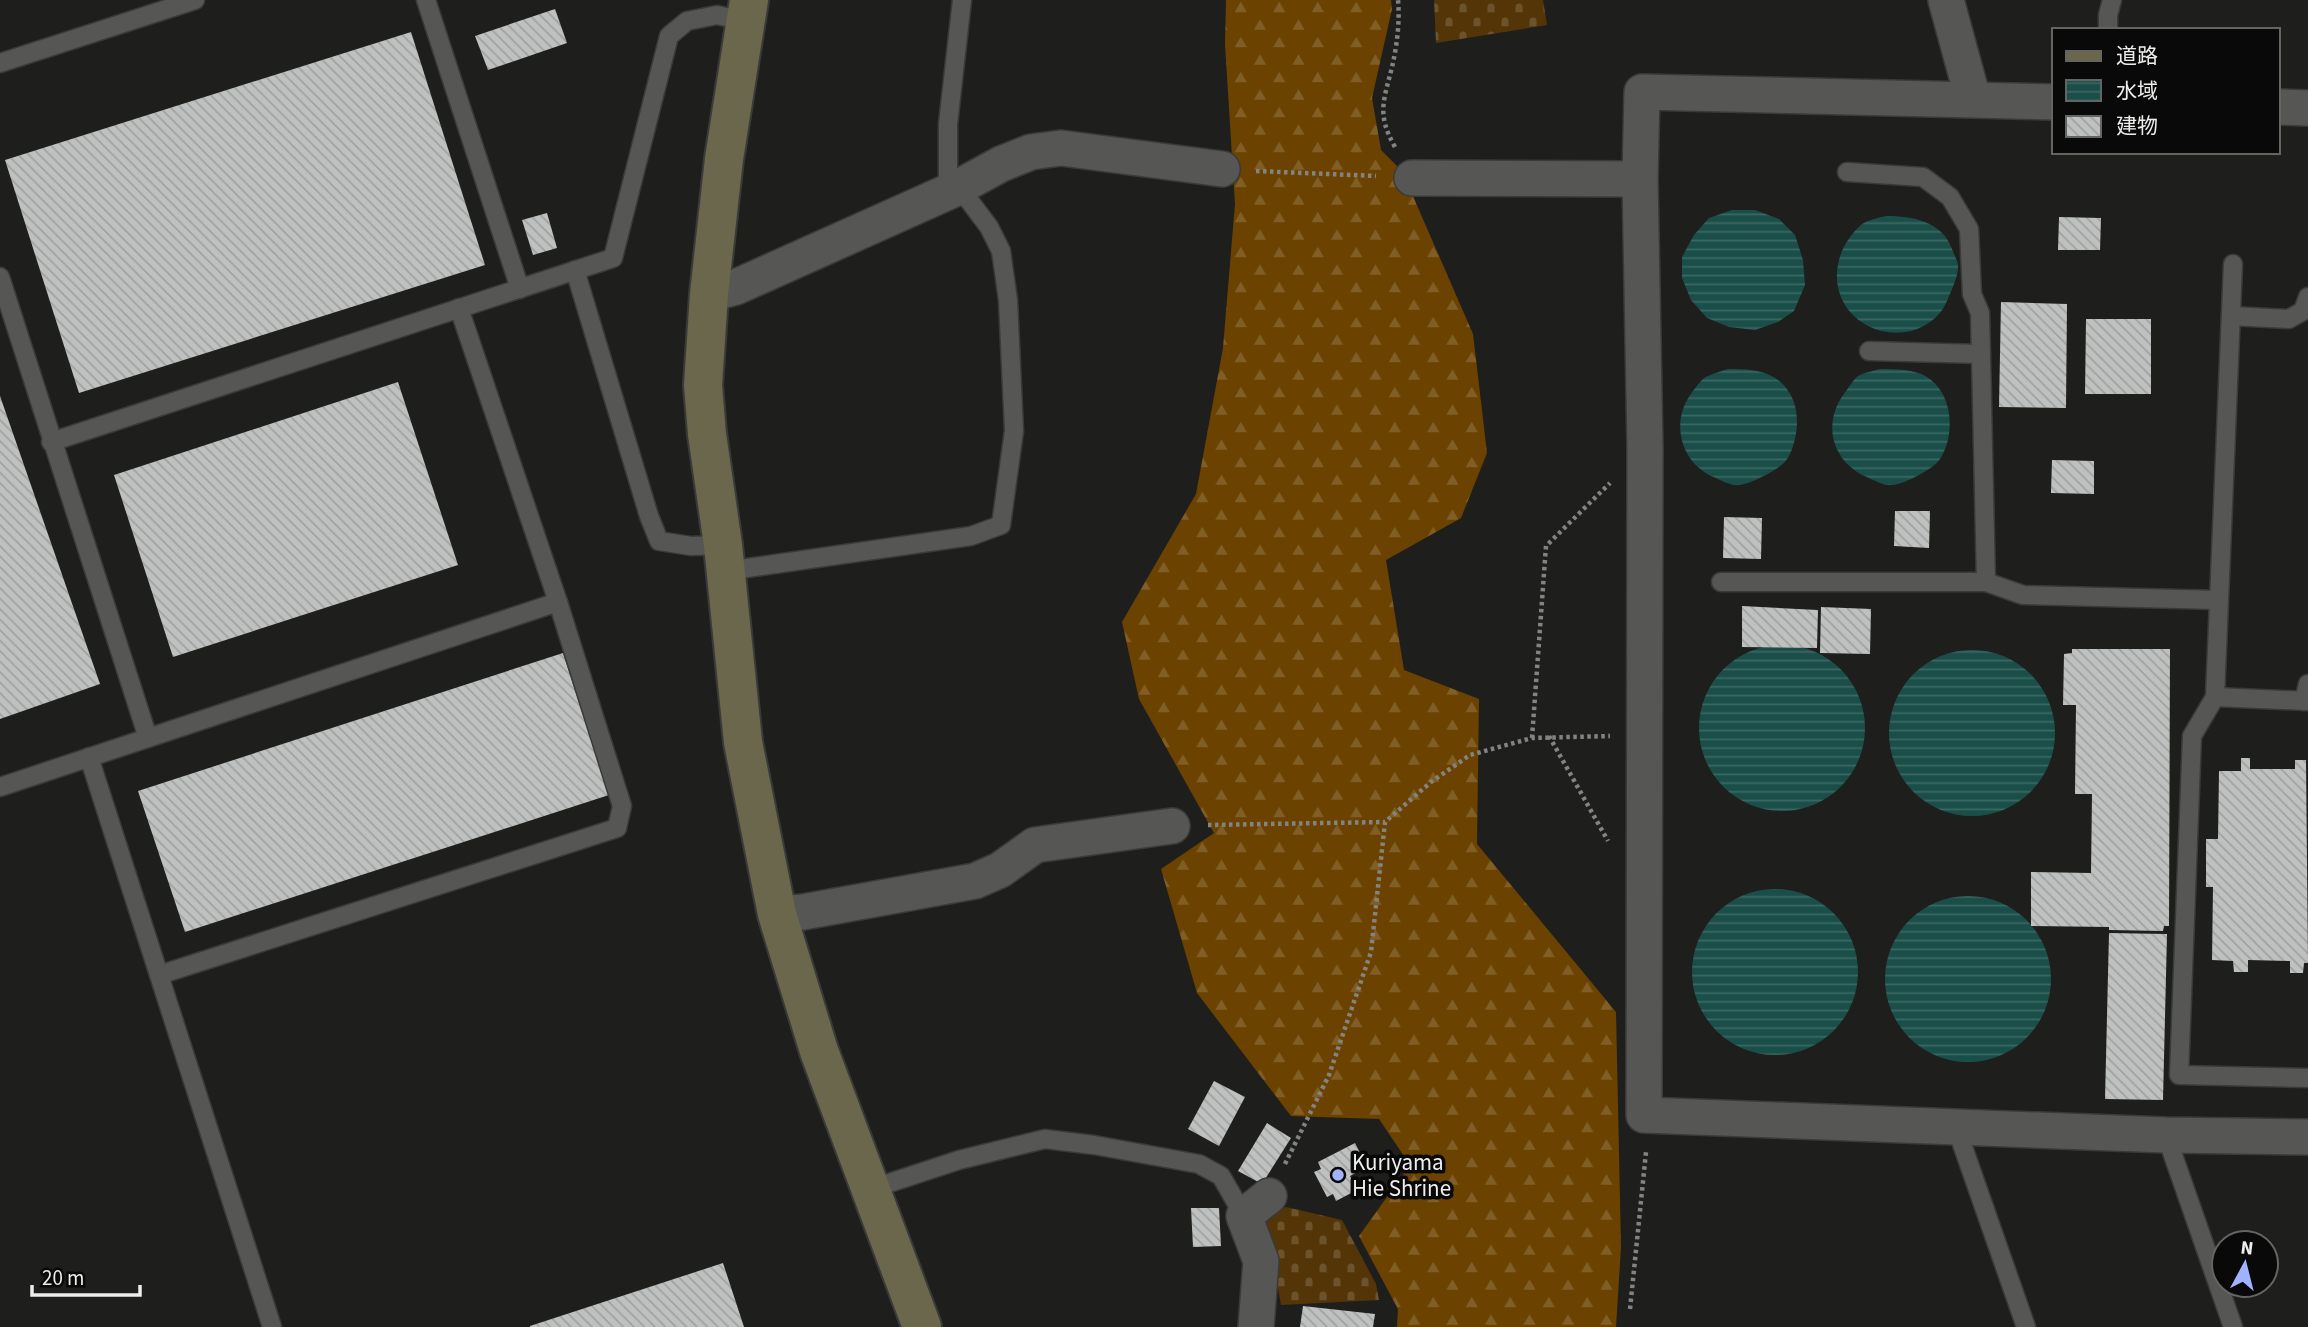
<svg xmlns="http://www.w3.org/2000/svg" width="2308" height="1327" font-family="'Source Sans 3','Noto Sans JP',sans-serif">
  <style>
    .forest { fill: url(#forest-firs) }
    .cemetery { fill: url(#cemetery-stones) }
    .water { fill: url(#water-rules) }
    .building { fill: url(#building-back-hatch) }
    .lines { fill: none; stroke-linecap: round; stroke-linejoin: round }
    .lane-casing { stroke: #3a3b39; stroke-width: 21 }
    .street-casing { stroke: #3a3b39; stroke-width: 38 }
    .secondary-casing { stroke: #3a3b39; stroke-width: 42 }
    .path { stroke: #838482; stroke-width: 4.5; stroke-dasharray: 3.5 3.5; stroke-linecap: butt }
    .lane { stroke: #565754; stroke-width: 18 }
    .street { stroke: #565754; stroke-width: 35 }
    .secondary { stroke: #6a674d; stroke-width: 38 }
    .poi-dot { fill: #a1b3fd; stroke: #080908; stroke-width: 2.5 }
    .labels { text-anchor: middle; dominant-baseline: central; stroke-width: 7; stroke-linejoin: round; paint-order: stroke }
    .poi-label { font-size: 23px; fill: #edeeec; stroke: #080908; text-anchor: start }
  </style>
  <defs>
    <pattern id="forest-firs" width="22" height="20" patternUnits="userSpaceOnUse" patternTransform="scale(1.75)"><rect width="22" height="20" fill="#6b4200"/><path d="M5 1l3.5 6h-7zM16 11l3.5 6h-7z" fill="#805e25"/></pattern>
    <pattern id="cemetery-stones" width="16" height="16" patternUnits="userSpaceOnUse" patternTransform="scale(1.75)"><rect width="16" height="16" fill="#533508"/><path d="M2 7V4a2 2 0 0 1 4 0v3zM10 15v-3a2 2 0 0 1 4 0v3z" fill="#6c532c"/></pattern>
    <pattern id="water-rules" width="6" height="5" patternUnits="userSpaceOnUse" patternTransform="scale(1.75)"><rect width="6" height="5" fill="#1a4e49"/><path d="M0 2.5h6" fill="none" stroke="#3c6863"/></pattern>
    <pattern id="building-back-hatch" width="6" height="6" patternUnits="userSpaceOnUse" patternTransform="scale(1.75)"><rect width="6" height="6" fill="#bec1bf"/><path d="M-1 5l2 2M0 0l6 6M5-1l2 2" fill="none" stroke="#a0a2a1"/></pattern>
  </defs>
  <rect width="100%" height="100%" fill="#1e1f1d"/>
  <path class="forest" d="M1226 0H1391L1392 9 1372 98 1381 150 1402 171 1473 334 1487 453 1461 518 1386 560 1404 670 1479 699 1477 844 1616 1012 1621 1247 1616 1327H1397L1398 1309 1359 1236 1410 1165 1379 1119 1291 1116 1197 993 1161 869 1214 833 1139 699 1122 622 1196 494 1223 348 1235 204 1225 44Z"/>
  <g class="cemetery">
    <path d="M1434 0H1543L1547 25 1436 43Z"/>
    <path d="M1286 1207 1342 1220 1376 1284 1379 1300 1281 1305 1265 1214Z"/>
  </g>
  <g class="water">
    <path d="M1732 210H1755L1779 219 1795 235 1803 260 1805 285 1794 311 1778 322 1755 330 1729 327 1707 318 1691 300 1682 278V257L1694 235 1709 218Z"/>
    <path d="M1886 216C1912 216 1942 221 1952 249 1954 254 1957 260 1958 265 1959 275 1951 291 1947 301 1941 315 1931 323 1917 329 1904 334 1889 334 1875 329 1829 311 1825 257 1861 225 1867 220 1878 218 1886 216Z"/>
    <path d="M1728 369C1744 369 1761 369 1775 378 1801 395 1801 429 1790 454 1785 465 1776 469 1766 475 1757 479 1747 485 1736 485 1730 485 1722 481 1716 478 1680 464 1669 421 1693 391 1697 386 1702 378 1708 376 1714 373 1722 371 1728 369Z"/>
    <path d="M1880 369C1896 369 1914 369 1927 377 1953 393 1956 435 1940 459 1935 466 1926 471 1919 475 1910 480 1899 485 1889 485 1882 485 1874 480 1869 478 1831 463 1821 422 1846 391 1850 386 1854 378 1860 375 1866 372 1874 371 1880 369Z"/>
    <circle cx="1782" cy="728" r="83"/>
    <circle cx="1972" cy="733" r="83"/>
    <circle cx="1775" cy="972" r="83"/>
    <circle cx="1968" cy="979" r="83"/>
  </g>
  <g class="building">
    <path d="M555 9 567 43 488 70 475 36Z"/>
    <path d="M411 32 485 265 79 393 5 160Z"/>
    <path d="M547 213 557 248 533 255 522 220Z"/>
    <path d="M2059 217 2101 218 2100 250H2058Z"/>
    <path d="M2001 302 2067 304 2066 408 1999 407Z"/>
    <path d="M2086 319H2151V394H2085Z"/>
    <path d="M398 382 458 565 173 657 114 475Z"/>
    <path d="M0 396 100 684 0 719Z"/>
    <path d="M2052 460 2094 461V494L2051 493Z"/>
    <path d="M1895 511H1930L1929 548 1894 546Z"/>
    <path d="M1724 517 1762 518 1761 559 1723 558Z"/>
    <path d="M1742 606 1818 610 1817 648 1742 647Z"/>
    <path d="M1821 607 1871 609 1870 654 1820 653Z"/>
    <path d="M2072 649H2170L2169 926H2164L2163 931 2109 930V927L2031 926V872L2091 873 2092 794H2075L2076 705H2063L2064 654 2072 653Z"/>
    <path d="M563 653 609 795 185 932 138 791Z"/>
    <path d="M2241 758H2250V769H2295V760H2306L2308 963H2304L2303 973H2290V961L2248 960V972H2234L2233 961 2212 960 2213 887H2206V839H2218L2219 771H2241Z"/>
    <path d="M2109 933 2167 934 2163 1100 2105 1099Z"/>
    <path d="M1214 1081 1245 1097 1219 1146 1188 1129Z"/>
    <path d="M1267 1123 1291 1138 1262 1184 1238 1171Z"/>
    <path d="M1355 1143 1367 1167 1350 1176 1357 1190 1336 1201 1333 1194 1327 1197 1314 1172 1321 1169 1318 1162Z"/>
    <path d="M1191 1208H1219L1221 1246 1193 1247Z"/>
    <path d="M723 1263 744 1327H530V1326Z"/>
    <path d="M1303 1306 1375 1314 1373 1327H1300Z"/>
  </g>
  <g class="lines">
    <defs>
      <g id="lane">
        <path d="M426 0 520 289"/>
        <path d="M2108 30V15L2112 0"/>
        <path d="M0 63 195 0"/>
        <path d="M1847 172 1923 177 1950 197 1969 229 1972 294 1980 313 1986 582"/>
        <path d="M2233 264 2215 697 2192 736 2179 1075 2308 1078"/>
        <path d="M575 270 649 516 659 541 691 546 723 545"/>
        <path d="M0 277 148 738"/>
        <path d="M2231 316 2289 319 2303 311 2308 297"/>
        <path d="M1869 351 1981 354"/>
        <path d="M51 442 613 258 669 36 687 21 717 15 745 21"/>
        <path d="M726 571 971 536 1001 525 1014 431 1008 300 1001 251 989 227 959 187 948 181V124L962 0"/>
        <path d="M1721 582H1986L2023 595 2218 600"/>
        <path d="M2215 697 2308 701"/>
        <path d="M2304 701 2308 684"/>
        <path d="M89 757 272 1327"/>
        <path d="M0 787 558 602 459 308"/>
        <path d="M159 975 617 828 622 806 558 602"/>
        <path d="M1956 1127 2026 1327"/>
        <path d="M2166 1135 2233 1327"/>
        <path d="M871 1189 959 1160 1045 1139 1094 1145 1199 1164 1221 1176 1244 1216"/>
      </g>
      <g id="street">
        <path d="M1946 0 1973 99"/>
        <path d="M2054 102 1642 92 1640 179 1645 448 1644 1115 2166 1135 2308 1137"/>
        <path d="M2278 107 2308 108"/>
        <path d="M1412 178 1640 179"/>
        <path d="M709 294 736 287 959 187 1001 164 1031 152 1061 148 1222 169"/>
        <path d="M777 914 803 912 975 881 1000 870 1035 845 1172 826"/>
        <path d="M1256 1327 1261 1261 1244 1216 1269 1196"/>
      </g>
      <path id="secondary" d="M749 0 724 159 709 294 703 385 707 434 723 545 743 742 777 914 819 1051 922 1327"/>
    </defs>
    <use href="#lane" class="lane-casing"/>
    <use href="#street" class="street-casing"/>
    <use href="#secondary" class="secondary-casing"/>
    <g class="path">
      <path d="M1395 147C1376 114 1384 100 1392 67 1397 46 1400 21 1398 0"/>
      <path d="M1256 171 1376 176"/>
      <path d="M1549 736 1608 841"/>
      <path d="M1532 738 1546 546 1610 483"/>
      <path d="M1208 825 1385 822"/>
      <path d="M1285 1164 1329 1075 1371 952 1385 822 1431 782 1470 755 1532 738 1610 736"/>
      <path d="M1630 1309 1646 1152"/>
    </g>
    <use href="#lane" class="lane"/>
    <use href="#street" class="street"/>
    <use href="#secondary" class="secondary"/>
  </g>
  <circle class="poi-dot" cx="1338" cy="1175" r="7"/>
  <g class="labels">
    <g class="poi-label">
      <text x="1352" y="1162">Kuriyama<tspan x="1352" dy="26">Hie Shrine</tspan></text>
    </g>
  </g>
  <rect x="2052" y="28" width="228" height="126" fill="#080908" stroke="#646563" stroke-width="2"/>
  <rect x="2066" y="51" width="35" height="10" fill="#6a674d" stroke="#646563" stroke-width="2"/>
  <text x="2116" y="63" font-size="21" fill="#edeeec">道路</text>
  <rect x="2066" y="80" width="35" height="21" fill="url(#water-rules)" stroke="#646563" stroke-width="2"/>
  <text x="2116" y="98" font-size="21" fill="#edeeec">水域</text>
  <rect x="2066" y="116" width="35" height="21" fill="url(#building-back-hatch)" stroke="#646563" stroke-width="2"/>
  <text x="2116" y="133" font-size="21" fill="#edeeec">建物</text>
  <g transform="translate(2245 1264) rotate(7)"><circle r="33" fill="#080908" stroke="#646563" stroke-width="2"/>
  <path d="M0-5L12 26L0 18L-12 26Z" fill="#a1b3fd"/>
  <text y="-10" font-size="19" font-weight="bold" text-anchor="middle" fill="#edeeec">N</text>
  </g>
  <path d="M32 1285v10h108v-10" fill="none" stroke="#edeeec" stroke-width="3.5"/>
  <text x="42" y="1285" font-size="21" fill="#edeeec" stroke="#080908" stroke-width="5" paint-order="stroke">20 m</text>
</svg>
